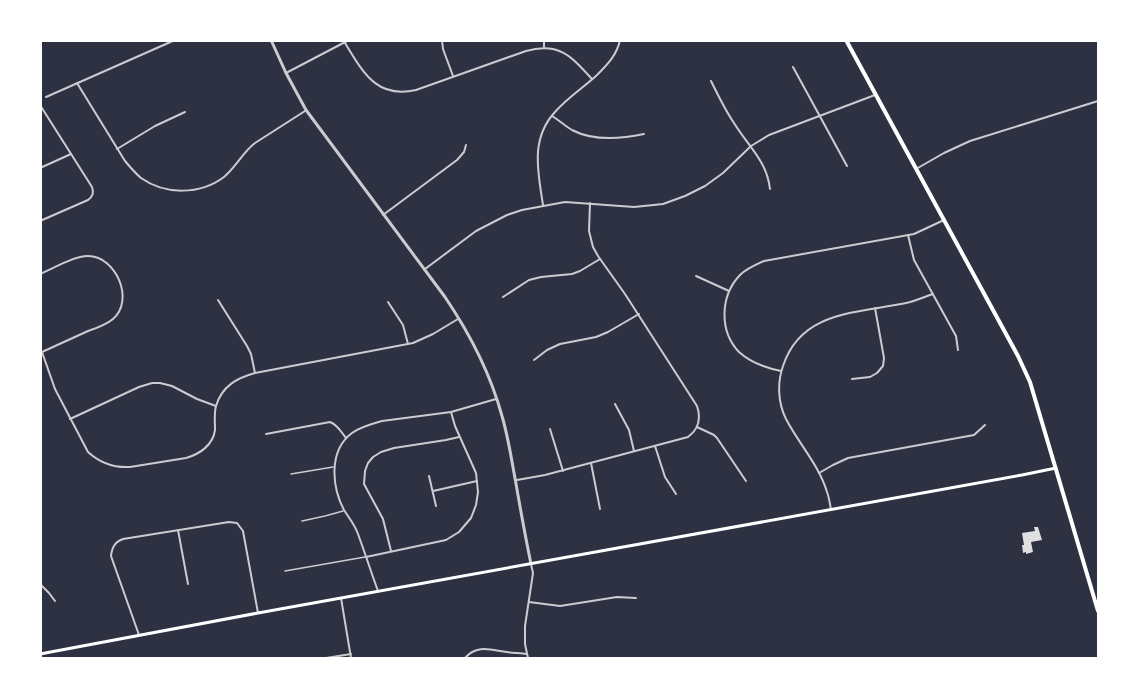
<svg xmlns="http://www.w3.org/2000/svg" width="1139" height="699" font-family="Rubik,sans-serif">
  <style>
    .building { fill: #e0e0e3 }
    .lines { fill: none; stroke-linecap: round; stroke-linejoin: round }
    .service { stroke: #caccd0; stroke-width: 1.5 }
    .minor { stroke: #caccd0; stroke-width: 2 }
    .tertiary { stroke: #caccd0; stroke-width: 3 }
    .secondary { stroke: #fff; stroke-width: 3 }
    .primary { stroke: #fff; stroke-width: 4 }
  </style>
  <rect width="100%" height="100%" fill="#2d3142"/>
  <path class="building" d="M1034 527H1038L1042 540 1031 542 1033 552 1026 554V552L1023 553 1022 545H1024L1022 533 1035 531Z"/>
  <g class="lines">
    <g class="service">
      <path d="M291 474 333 467"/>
      <path d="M302 521 325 516 343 511"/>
      <path d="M285 571 365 557"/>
    </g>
    <g class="minor">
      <path d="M205 40H220"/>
      <path d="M442 40 443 49 453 76"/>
      <path d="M544 40V47"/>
      <path d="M345 43C363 72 376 99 416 90L526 51C559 42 571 56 592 79"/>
      <path d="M793 67 847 166"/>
      <path d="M286 73 349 40"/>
      <path d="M711 81C718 95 725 110 734 123 748 146 767 161 770 189"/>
      <path d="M77 83 125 161C130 167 135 173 141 178 165 195 200 195 224 177 236 167 243 152 255 143L305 111"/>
      <path d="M46 97 175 40"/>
      <path d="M40 105 92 187C94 193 93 196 88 200L40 221"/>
      <path d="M552 116C559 120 565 126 572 130 593 141 621 139 644 134"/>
      <path d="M117 149 155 126 185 112"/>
      <path d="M40 168 71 154"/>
      <path d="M916 169 944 153 970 141 1098 101"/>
      <path d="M543 205C538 172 530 139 555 112 567 98 583 88 597 75 607 65 617 55 620 40"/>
      <path d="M383 215 457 160 464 152 466 145"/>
      <path d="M908 235 914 260 956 336 958 350"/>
      <path d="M425 269 476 231 507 215 522 210 565 202 634 207 663 204 685 196 705 186 723 173 751 146 769 135 875 95"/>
      <path d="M40 274C54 268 74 256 88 256 116 256 135 300 113 319 106 325 97 328 88 331 73 338 57 345 42 352"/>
      <path d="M696 276 729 291"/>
      <path d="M503 297 529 280 541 277 572 274 580 271 600 259"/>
      <path d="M218 300 247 346 251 354 255 373"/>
      <path d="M388 302 403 325 408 344"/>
      <path d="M42 352 55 389 88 452C100 463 113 468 130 467L186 458C200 454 213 445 215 430 215 422 214 413 216 406 222 386 237 378 255 373L413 343 433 334 458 319"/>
      <path d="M534 360 547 350 560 344 596 337 608 332 639 314"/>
      <path d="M781 371C766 368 751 363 739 352 719 331 720 296 740 275 746 269 755 265 764 261L914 234 944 220"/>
      <path d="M852 379 870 377 877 373 883 366 884 358 875 308"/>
      <path d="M615 404 629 430 634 451"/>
      <path d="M70 419 139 387 152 383H160L172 386 197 399 216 406"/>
      <path d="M697 427 714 435 717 438 746 481"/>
      <path d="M550 429 563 471"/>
      <path d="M266 434 330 422C338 425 341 432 346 438"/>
      <path d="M655 446 665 477 676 494"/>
      <path d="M591 463 600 509"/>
      <path d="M819 473 833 465 848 458 974 435 985 425"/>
      <path d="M429 476 436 506"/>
      <path d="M517 480 545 475 688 437C699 429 701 418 697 406L625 294 598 256 593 247 589 231 590 203"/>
      <path d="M433 491 477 481"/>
      <path d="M831 510C830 504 829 497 827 492 819 465 799 444 786 419 778 403 777 383 783 366 801 310 859 313 906 303 915 301 924 297 933 294"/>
      <path d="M178 530 188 584"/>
      <path d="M391 551 383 519 364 484 365 471 368 463 373 457 381 452 394 448 446 440 459 437"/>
      <path d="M366 557 446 540 459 532 471 518 476 505 478 492 476 473 455 426 451 412"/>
      <path d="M40 584 49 593 55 601"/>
      <path d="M378 591C371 572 365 553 358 534 355 525 349 518 344 510 332 487 328 451 352 433 360 427 371 424 382 421L451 412 496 399"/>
      <path d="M341 598 351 658"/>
      <path d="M529 602 560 606 617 597 636 598"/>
      <path d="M139 635 111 556C112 547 115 542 123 539L229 522 237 523 243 531 258 613"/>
      <path d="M326 658 351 654"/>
      <path d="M465 658C477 644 491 650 507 652 513 653 520 653 527 654"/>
      <path d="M528 658 525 644V626L533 573 531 564"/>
    </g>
    <path class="tertiary" d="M271 40 286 73 306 110 445 297C470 334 490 372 502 416 508 436 511 457 515 478 520 507 525 535 531 564"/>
    <path class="secondary" d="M40 654 258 613 1022 475 1056 468"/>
    <path class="primary" d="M846 40 1018 356 1030 382 1098 611"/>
  </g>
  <rect width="1139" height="699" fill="none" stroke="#ffffff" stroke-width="84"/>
</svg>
